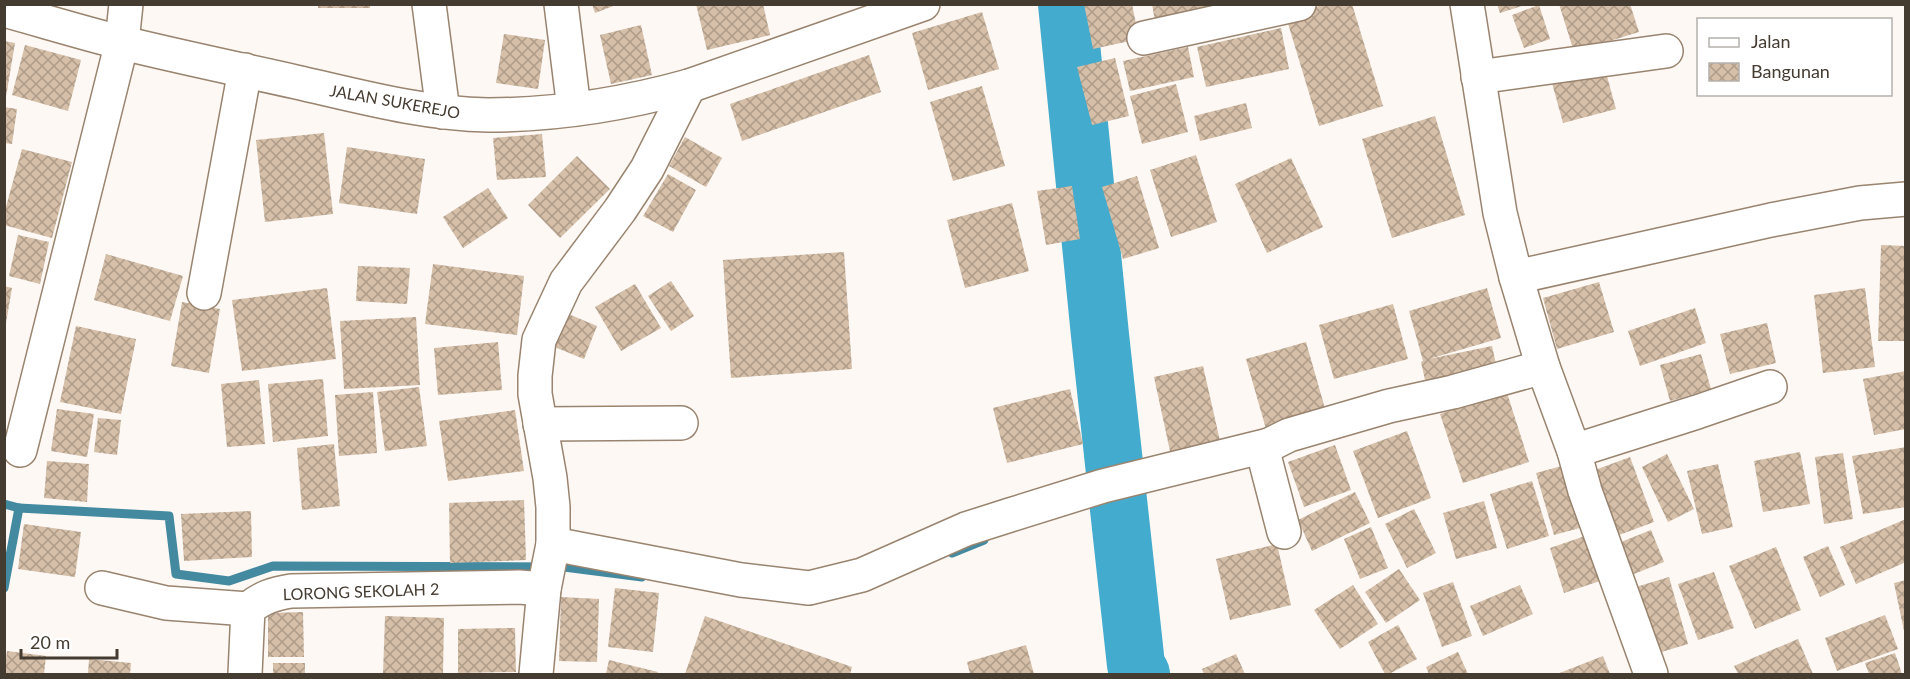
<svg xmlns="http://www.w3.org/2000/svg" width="1910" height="679" font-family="Lato,sans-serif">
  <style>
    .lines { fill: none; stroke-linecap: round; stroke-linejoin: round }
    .stream { stroke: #43899f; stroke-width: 9 }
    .river { stroke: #42abce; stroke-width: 58 }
    .building { fill: url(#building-cross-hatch) }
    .minor-casing { stroke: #99846f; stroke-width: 36 }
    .minor { stroke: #fff; stroke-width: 33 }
    .labels { text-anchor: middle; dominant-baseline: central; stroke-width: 4.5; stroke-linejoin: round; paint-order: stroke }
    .street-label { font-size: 16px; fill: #443b31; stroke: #fff }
  </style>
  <defs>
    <pattern id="building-cross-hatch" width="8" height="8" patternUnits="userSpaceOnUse" patternTransform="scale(1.5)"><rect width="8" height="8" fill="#d5bfa8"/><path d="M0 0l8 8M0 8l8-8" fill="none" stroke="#ae9c89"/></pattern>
  </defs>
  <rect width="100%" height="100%" fill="#fdf8f4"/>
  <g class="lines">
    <g class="stream">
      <path d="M4 504 19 508 169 516 176 574 229 581 273 566 564 567 642 577"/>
      <path d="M952 553 984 540"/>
      <path d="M4 588 19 508"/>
    </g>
    <path class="river" d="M1067 4 1100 335 1136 665 1141 674"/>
  </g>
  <g class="building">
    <rect x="318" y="4" width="52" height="4"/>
    <path d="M592 4H616V5L595 13Z"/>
    <path d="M696 4H763L770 35 707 50Z"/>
    <path d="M1084 4H1132L1139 39 1093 49Z"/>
    <path d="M1152 4H1225L1157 33Z"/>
    <path d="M1325 4H1352L1383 106 1319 126 1286 17Z"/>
    <path d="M1497 4H1525V5L1500 13Z"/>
    <path d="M1559 4H1630L1639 32 1574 52Z"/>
    <path d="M1539 5 1550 39 1524 48 1512 15Z"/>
    <path d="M982 12 999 69 928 90 912 33Z"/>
    <path d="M641 25 652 75 611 84 600 35Z"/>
    <path d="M1281 28 1289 69 1206 87 1197 47Z"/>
    <path d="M504 34 545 40 538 89 496 83Z"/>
    <path d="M4 41 15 43 6 97H4Z"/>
    <path d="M25 45 81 60 68 111 12 95Z"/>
    <path d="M1188 47 1194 77 1130 91 1123 61Z"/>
    <path d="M869 55 881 92 742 141 730 104Z"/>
    <path d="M1115 58 1129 116 1092 125 1077 67Z"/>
    <path d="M1605 69 1616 109 1563 123 1552 83Z"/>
    <path d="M1176 84 1188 132 1142 144 1130 96Z"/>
    <path d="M982 86 1005 166 953 181 930 102Z"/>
    <path d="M1246 103 1252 128 1200 141 1194 116Z"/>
    <path d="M4 107 17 109 12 144 4 143Z"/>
    <path d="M1435 116 1465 215 1392 238 1362 139Z"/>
    <path d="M324 133 333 214 265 222 256 140Z"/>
    <path d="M542 134 546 177 497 180 493 138Z"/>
    <path d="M685 137 722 158 706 187 669 166Z"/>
    <path d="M347 147 425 159 417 214 339 203Z"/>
    <path d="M22 149 72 162 52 238 4 225V214Z"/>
    <path d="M1196 155 1217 222 1171 237 1150 170Z"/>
    <path d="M577 156 610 189 560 238 528 205Z"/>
    <path d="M1291 158 1323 227 1267 253 1235 184Z"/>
    <path d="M668 174 696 190 673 232 643 216Z"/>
    <path d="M1137 176 1159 248 1123 259 1102 187Z"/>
    <path d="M1072 186 1080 239 1046 245 1037 191Z"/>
    <path d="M488 188 508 218 463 248 443 217Z"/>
    <path d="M1012 203 1029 271 965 288 947 220Z"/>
    <path d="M18 235 49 242 40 284 9 276Z"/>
    <path d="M1881 245 1906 246V341H1878Z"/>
    <path d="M844 252 852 369 731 378 723 260Z"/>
    <path d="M106 254 183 276 170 321 94 300Z"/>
    <path d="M433 264 524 276 517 335 425 324Z"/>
    <path d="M358 266 410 268 407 304 356 301Z"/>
    <path d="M671 281 694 316 671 331 648 296Z"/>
    <path d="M1599 282 1614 332 1557 349 1543 298Z"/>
    <path d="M635 284 661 328 621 351 595 307Z"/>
    <path d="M4 286 12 288 6 323H4Z"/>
    <path d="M327 288 336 359 242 371 232 300Z"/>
    <path d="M1487 288 1501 338 1429 359 1492 346 1498 373 1427 389 1421 362 1423 361 1409 311Z"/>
    <path d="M1865 288 1875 367 1823 373 1814 295Z"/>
    <path d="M182 302 220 309 209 373 171 366Z"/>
    <path d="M1393 304 1408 359 1334 379 1319 325Z"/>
    <path d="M1695 308 1706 343 1640 366 1628 331Z"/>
    <path d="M566 313 597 326 584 359 552 346Z"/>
    <path d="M416 317 420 385 344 389 340 321Z"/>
    <path d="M1767 323 1776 363 1730 374 1720 334Z"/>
    <path d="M76 326 136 339 121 414 60 402Z"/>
    <path d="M498 342 502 390 438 395 434 348Z"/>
    <path d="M1306 342 1326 412 1266 429 1246 359Z"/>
    <path d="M1701 354 1711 389 1670 401 1660 365Z"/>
    <path d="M1203 366 1223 454 1173 465 1154 377Z"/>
    <path d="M1906 371V429L1874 435 1863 379Z"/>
    <path d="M323 379 328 436 273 442 268 384Z"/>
    <path d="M259 380 265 444 227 447 221 384Z"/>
    <path d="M419 387 427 446 385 451 377 392Z"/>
    <path d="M1070 389 1083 444 1007 463 993 408Z"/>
    <path d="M373 392 377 453 339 456 335 395Z"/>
    <path d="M1507 393 1529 462 1463 483 1440 414Z"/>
    <path d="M57 409 94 414 87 457 51 451Z"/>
    <path d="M515 410 524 471 448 481 439 421Z"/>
    <path d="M98 418 121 420 117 455 94 452Z"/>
    <path d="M1407 431 1431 498 1378 518 1353 451Z"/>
    <path d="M334 444 340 506 302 510 297 448Z"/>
    <path d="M1335 445 1351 490 1304 507 1288 462Z"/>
    <path d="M1906 447V507L1863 514 1852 456Z"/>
    <path d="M1800 452 1810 504 1763 512 1754 461Z"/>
    <path d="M1843 453 1853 519 1824 524 1815 457Z"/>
    <path d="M1667 454 1694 509 1668 522 1642 467Z"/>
    <path d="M1630 457 1654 522 1611 538 1587 473Z"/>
    <path d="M47 461 89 464 87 502 44 498Z"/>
    <path d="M1569 464 1587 526 1554 535 1536 473Z"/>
    <path d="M1718 464 1733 527 1702 534 1687 471Z"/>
    <path d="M1532 481 1549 536 1507 549 1490 494Z"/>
    <path d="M1355 492 1370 523 1312 551 1298 520Z"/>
    <path d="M524 500 526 560 450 563 449 503Z"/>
    <path d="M1484 501 1497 548 1456 559 1443 513Z"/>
    <path d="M1414 509 1436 553 1407 568 1385 524Z"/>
    <path d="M251 511 252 557 184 561 181 514Z"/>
    <path d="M1906 519V562L1856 584 1840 547Z"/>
    <path d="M24 524 81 532 75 577 18 569Z"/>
    <path d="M1371 527 1388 568 1360 579 1344 539Z"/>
    <path d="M1651 530 1664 562 1629 576 1616 544Z"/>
    <path d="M1588 535 1603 580 1564 593 1550 548Z"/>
    <path d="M1277 544 1291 605 1230 620 1216 559Z"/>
    <path d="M1828 546 1845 585 1820 597 1803 557Z"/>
    <path d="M1776 547 1801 610 1755 629 1729 566Z"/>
    <path d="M1399 569 1420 600 1386 623 1365 592Z"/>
    <path d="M1714 572 1734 628 1698 640 1678 584Z"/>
    <path d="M1669 577 1688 644 1655 654 1636 587Z"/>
    <path d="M1906 580V631H1904L1894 583Z"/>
    <path d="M1453 582 1472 636 1442 647 1423 593Z"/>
    <path d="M1353 585 1378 624 1340 649 1314 610Z"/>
    <path d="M1520 585 1533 614 1483 636 1470 606Z"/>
    <path d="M615 588 659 593 653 652 608 647Z"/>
    <path d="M561 597 599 599 597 662 559 661Z"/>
    <path d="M303 612 304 657H268V613Z"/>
    <path d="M1885 615 1898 649 1837 671 1825 638Z"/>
    <path d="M385 616 444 618 443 674H383Z"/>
    <path d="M705 616 852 667 850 674H685Z"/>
    <path d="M1398 625 1417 659 1389 674H1385L1368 642Z"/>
    <path d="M515 628 516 672 458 673V629Z"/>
    <path d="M1798 639 1813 674H1738L1734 666Z"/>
    <path d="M1026 645 1034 674H970L967 662Z"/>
    <path d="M7 651 46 656 44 674H4Z"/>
    <path d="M1458 652 1468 674H1429L1426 667Z"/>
    <path d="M1895 653 1902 674H1869L1865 663Z"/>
    <path d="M1236 654 1245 674H1204L1202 669Z"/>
    <path d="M1603 656 1610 674H1557Z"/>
    <path d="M89 659 131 663 130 674H88Z"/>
    <path d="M609 660 658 672 657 674H606Z"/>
    <rect x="273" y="663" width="32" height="11"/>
  </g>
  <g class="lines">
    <defs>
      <g id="minor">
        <path d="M429 4 443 112"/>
        <path d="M561 4 574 109"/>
        <path d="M1467 4 1500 213 1516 277 1543 367 1574 451 1585 491 1651 674"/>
        <path d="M4 10C44 21 83 33 123 43 180 57 238 69 296 82 358 96 423 114 488 115 556 115 624 104 689 86L923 4"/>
        <path d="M1144 38 1299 4"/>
        <path d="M1478 77 1666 51"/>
        <path d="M1516 277 1771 220 1860 203 1906 199"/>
        <path d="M204 293 245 70"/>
        <path d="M540 424 681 423"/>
        <path d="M20 450 122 42 126 4"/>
        <path d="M1574 451 1697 412 1770 387"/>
        <path d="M1284 532 1265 459V451L1269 445 1289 435 1389 406 1453 392 1543 367"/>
        <path d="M553 544 741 580 809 588 862 575 966 529 1010 515 1103 486 1269 445"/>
        <path d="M102 588 166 603 248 609"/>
        <path d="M245 674 248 609C263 597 273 594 291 591L519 587 544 589"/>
        <path d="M536 674 544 589 553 544V507L550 478 535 394V376L539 340 566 282 620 210 647 169 689 86"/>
      </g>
    </defs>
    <use href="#minor" class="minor-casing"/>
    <use href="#minor" class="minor"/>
  </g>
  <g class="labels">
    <g class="street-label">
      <text transform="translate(395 101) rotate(10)">JALAN SUKEREJO</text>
      <text transform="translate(361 591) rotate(-2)">LORONG SEKOLAH 2</text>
    </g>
  </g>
  <rect width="1910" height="679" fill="none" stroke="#443b31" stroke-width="12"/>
  <rect x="1697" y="18" width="195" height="78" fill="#ffffff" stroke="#b4b1ad" stroke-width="1.5"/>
  <rect x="1709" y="38" width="30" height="9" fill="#ffffff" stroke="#b4b1ad" stroke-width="1.5"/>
  <text x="1751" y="48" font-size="18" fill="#443b31">Jalan</text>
  <rect x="1709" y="63" width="30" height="18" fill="url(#building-cross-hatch)" stroke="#b4b1ad" stroke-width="1.5"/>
  <text x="1751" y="78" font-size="18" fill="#443b31">Bangunan</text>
  <path d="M21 649v9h96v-9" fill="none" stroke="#443b31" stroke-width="3"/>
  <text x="30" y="649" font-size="18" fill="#443b31" stroke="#ffffff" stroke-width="4.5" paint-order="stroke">20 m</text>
</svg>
